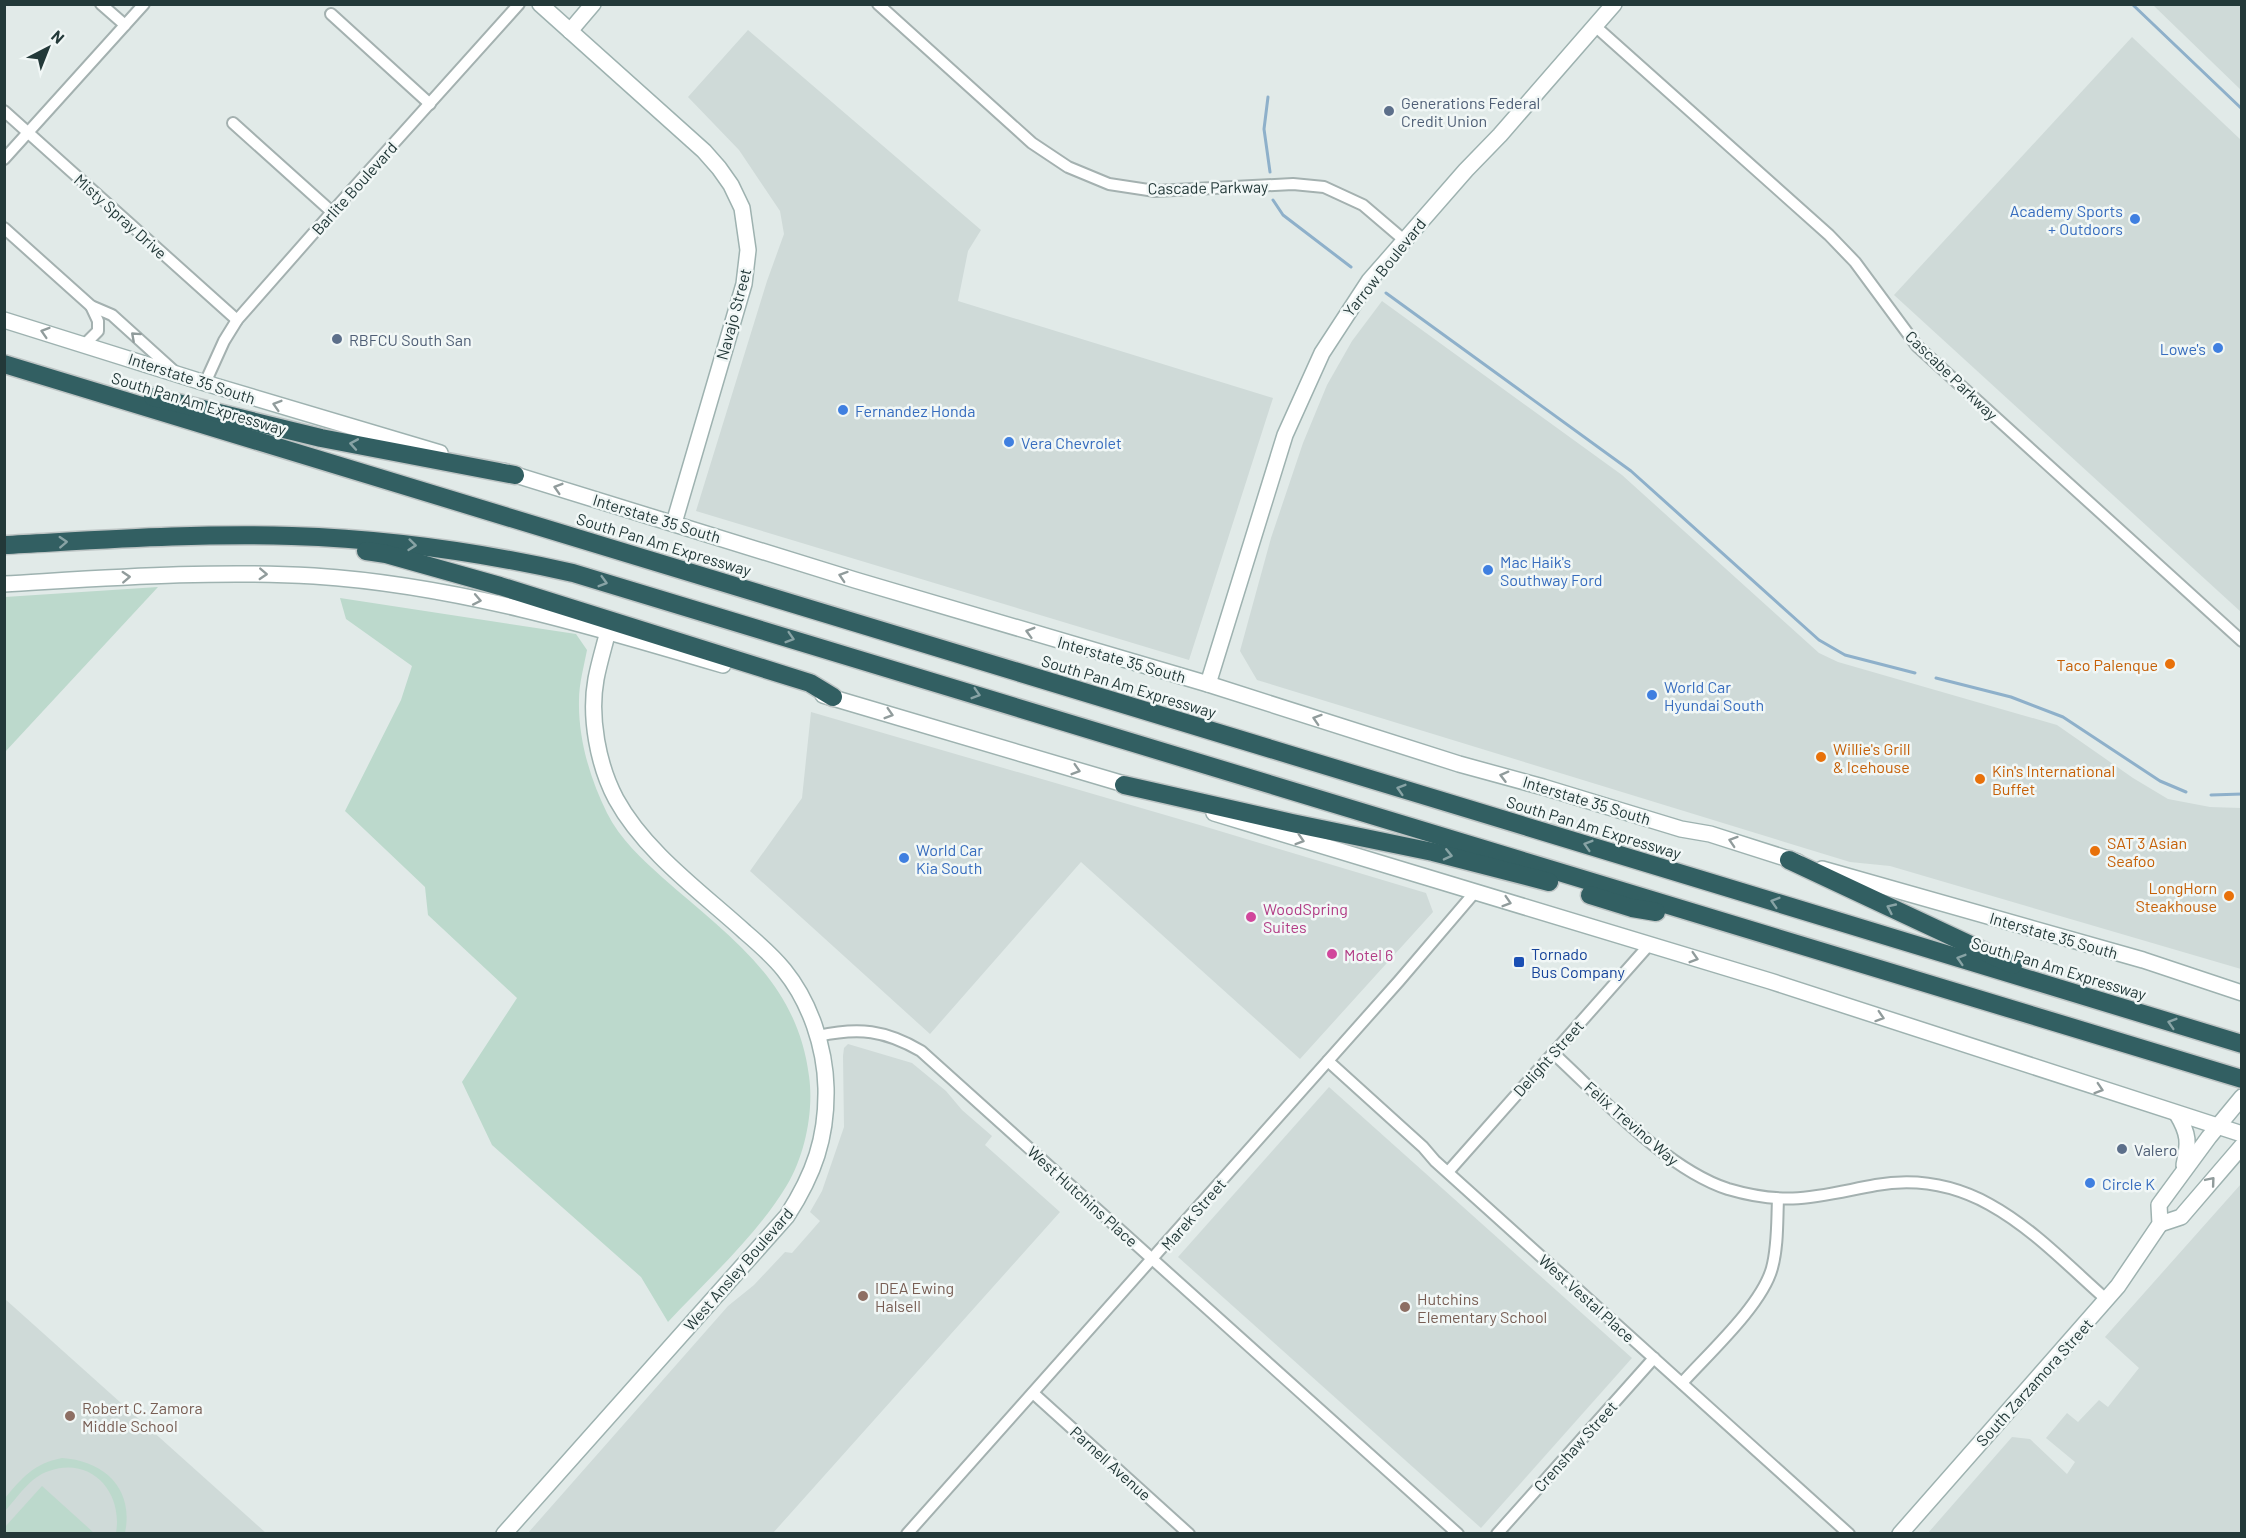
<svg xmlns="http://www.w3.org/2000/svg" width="2246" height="1538" font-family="Barlow,sans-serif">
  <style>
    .built { fill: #cfdad8 }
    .green { fill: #bcd9cc }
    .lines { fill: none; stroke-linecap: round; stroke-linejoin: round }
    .stream { stroke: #8eb0ca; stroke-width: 3 }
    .street-casing { stroke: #a4b1b0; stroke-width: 14 }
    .secondary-casing { stroke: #9eb2b0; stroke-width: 18 }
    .highway-casing { stroke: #bdc4c4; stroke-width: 21 }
    .street { stroke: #fff; stroke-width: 10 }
    .secondary { stroke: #fff; stroke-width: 15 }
    .highway { stroke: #325f62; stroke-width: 18 }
    .oneway { stroke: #919c9c }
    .oneway2 { stroke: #88a3a5 }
    .service-dot { fill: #5c6f8a; stroke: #f1f7f6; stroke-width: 2 }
    .shop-dot { fill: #3f7fe0; stroke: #f1f7f6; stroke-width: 2 }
    .food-dot { fill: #e8710a; stroke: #f1f7f6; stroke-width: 2 }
    .hotel-dot { fill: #d1479c; stroke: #f1f7f6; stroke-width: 2 }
    .transit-dot { fill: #1a4fb4; stroke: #f1f7f6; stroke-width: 2 }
    .education-dot { fill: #8d6e63; stroke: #f1f7f6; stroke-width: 2 }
    .labels { text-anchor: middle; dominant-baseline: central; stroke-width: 5; stroke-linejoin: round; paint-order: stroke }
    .service-label { font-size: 16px; fill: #4e5e75; stroke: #f1f7f6; text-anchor: start }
    .street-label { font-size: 16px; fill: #233939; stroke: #f1f7f6 }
    .shop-label { font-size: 16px; fill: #366cbe; stroke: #f1f7f6; text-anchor: start }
    .food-label { font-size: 16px; fill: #c56008; stroke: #f1f7f6; text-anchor: start }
    .hotel-label { font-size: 16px; fill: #b23c85; stroke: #f1f7f6; text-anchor: start }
    .transit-label { font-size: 16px; fill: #164399; stroke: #f1f7f6; text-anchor: start }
    .education-label { font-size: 16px; fill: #785e54; stroke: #f1f7f6; text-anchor: start }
  </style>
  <rect width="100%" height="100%" fill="#e1eae8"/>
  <g class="built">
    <path d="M2153 5H2241V90Z"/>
    <path d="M748 30 981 230 968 251 958 301 1273 398 1189 660 696 511 767 281 784 234 780 211 739 150 688 97Z"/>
    <path d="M2132 37 2241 140V612L1894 295Z"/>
    <path d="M1382 301 1622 475 1819 653 1838 662 2057 725 2133 778 2168 799 2210 807 2241 808V969L1890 866 1850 862 1257 680 1240 651 1271 538 1303 443 1327 385 1352 341Z"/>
    <path d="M811 712 1203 826 1426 893 1433 912 1300 1059 1081 862 930 1034 750 871 802 798Z"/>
    <path d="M848 1044 912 1063 946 1091 962 1110 992 1136 985 1145 1060 1212 773 1533H528L728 1306 754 1285 785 1252 792 1253 820 1221 810 1212 822 1191 844 1127 843 1056 844 1048Z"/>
    <path d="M1329 1087 1632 1358 1481 1528 1178 1257Z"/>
    <path d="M2241 1184V1533H1928L2012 1437 2030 1439 2067 1474 2075 1462 2046 1438 2067 1413 2078 1422 2099 1400 2108 1407 2139 1368 2105 1337Z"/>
    <path d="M5 1299 266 1533H5Z"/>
  </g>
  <g class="green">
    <path d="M158 587 5 752V597Z"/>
    <path d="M340 598 576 634 587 650C584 666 579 684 579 700 578 738 590 779 607 813 620 839 642 859 663 878 730 937 797 981 809 1076 814 1111 805 1155 787 1185 758 1234 707 1280 668 1322L641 1277 492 1145 462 1082 517 998 428 915 425 887 345 811 401 700 412 666 346 619Z"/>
    <path d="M62 1458C105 1461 134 1489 125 1533H116C123 1493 92 1456 49 1471 30 1477 18 1497 5 1511V1498C23 1477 33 1464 62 1458Z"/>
    <path d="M42 1486 94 1533H5V1527Z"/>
  </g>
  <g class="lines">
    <g class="stream">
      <path d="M2132 4 2242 109"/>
      <path d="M1268 97 1264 129 1270 172"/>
      <path d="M1273 200 1283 215 1351 267"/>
      <path d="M1386 293 1631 471 1819 640 1845 655 1915 673"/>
      <path d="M1936 678 2011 697 2063 717 2160 781 2186 792"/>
      <path d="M2211 795 2242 794"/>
    </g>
    <defs>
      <g id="street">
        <path d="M101 4 125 25"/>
        <path d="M878 4 1032 143 1068 167 1109 184 1155 191 1293 184 1324 187 1363 205 1404 240"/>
        <path d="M331 14 430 104"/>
        <path d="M1595 26 1829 235 1855 262 1917 346 2242 641"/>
        <path d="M4 111 237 320"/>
        <path d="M233 123 332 212"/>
        <path d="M4 159 144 4"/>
        <path d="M4 228 91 306 112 315 175 372"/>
        <path d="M85 344 98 331V321L91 306"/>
        <path d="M205 383 224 341 237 320 332 212 519 4"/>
        <path d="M818 1036C859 1027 885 1030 921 1051L1458 1534"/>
        <path d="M1553 1053C1601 1097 1666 1169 1728 1189 1789 1207 1817 1196 1876 1185 1978 1167 2038 1239 2107 1300"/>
        <path d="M1328 1061 1423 1147 1435 1161 1849 1534"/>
        <path d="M1448 1172 1649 945"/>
        <path d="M1682 1383C1709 1353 1762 1305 1772 1268 1778 1246 1777 1221 1778 1199"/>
        <path d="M1033 1393 1189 1534"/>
        <path d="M907 1534 1399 981 1475 892"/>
        <path d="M1497 1534 1654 1358"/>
      </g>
      <g id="secondary">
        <path d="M540 4 704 151 719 168 731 185 742 208 748 250 744 284 674 523"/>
        <path d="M570 31 593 4"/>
        <path d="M4 320 205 383 440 453"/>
        <path d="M503 471 855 580 1208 684 1459 764 1543 787 1681 829 1710 834 1798 862"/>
        <path d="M4 584C108 578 211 570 314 576 454 585 589 625 723 665"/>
        <path d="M1208 684 1285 435 1322 353 1369 281 1466 170 1500 135 1614 4"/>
        <path d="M823 695 1134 787"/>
        <path d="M1214 813 1770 981 2242 1134"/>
        <path d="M1822 869 2143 960 2242 993"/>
        <path d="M2177 1114C2189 1134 2189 1143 2184 1165"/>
        <path d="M2160 1224 2181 1217 2242 1146"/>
        <path d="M504 1534 787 1216C814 1174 827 1138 826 1088 825 1047 810 1002 784 970 773 956 759 944 745 932 701 892 645 852 616 799 598 765 589 717 596 679 599 663 604 647 608 631"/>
        <path d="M1900 1534 2118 1286 2160 1224 2159 1205 2209 1137 2242 1097"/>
      </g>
      <g id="highway">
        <path d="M4 364 2242 1044"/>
        <path d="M153 397 321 438 515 475"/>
        <path d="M4 545C100 540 196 533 292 536 387 539 480 552 573 573L2242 1079"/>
        <path d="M366 551 386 554 500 586 810 683 833 697"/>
        <path d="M1124 785 1292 823 1433 852 1549 882"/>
        <path d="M1789 860 2013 965"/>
        <path d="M1590 895 1632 908 1656 912"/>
      </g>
    </defs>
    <use href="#street" class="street-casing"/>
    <use href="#secondary" class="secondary-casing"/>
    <use href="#highway" class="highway-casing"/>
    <use href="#street" class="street"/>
    <use href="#secondary" class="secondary"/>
    <use href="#highway" class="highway"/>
  </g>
  <defs><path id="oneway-chevron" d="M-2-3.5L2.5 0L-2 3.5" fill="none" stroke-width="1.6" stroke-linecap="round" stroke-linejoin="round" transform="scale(1.5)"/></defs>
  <g class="oneway">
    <use href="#oneway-chevron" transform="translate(45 332) rotate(-163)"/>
    <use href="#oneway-chevron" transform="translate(135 336) rotate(-138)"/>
    <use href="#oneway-chevron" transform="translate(277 405) rotate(-163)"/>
    <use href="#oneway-chevron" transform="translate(558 488) rotate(-163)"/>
    <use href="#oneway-chevron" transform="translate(263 574) rotate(3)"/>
    <use href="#oneway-chevron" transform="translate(843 576) rotate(-162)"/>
    <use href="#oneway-chevron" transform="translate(126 577) rotate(-3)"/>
    <use href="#oneway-chevron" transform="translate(477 600) rotate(11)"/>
    <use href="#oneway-chevron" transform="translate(1030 632) rotate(-164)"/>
    <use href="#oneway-chevron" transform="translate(889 714) rotate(17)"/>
    <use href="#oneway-chevron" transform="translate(1317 719) rotate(-162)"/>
    <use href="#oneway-chevron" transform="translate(1076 770) rotate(17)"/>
    <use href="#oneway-chevron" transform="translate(1504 776) rotate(-165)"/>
    <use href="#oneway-chevron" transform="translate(1300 840) rotate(17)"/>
    <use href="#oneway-chevron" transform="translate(1733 841) rotate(-162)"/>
    <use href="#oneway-chevron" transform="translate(1507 902) rotate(17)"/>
    <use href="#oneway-chevron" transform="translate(1694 958) rotate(17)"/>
    <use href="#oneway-chevron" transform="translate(1880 1017) rotate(18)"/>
    <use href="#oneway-chevron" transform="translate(2099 1089) rotate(18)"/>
    <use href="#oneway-chevron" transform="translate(2211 1181) rotate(-50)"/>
  </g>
  <g class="oneway2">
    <use href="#oneway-chevron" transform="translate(354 444) rotate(-170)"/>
    <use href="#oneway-chevron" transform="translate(63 542) rotate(-3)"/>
    <use href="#oneway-chevron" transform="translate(412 545) rotate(6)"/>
    <use href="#oneway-chevron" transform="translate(603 582) rotate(16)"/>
    <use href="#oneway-chevron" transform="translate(790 638) rotate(17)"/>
    <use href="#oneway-chevron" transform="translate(976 694) rotate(17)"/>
    <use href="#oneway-chevron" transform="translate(1401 789) rotate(-163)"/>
    <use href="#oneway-chevron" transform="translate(1588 845) rotate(-163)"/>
    <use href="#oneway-chevron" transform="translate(1448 855) rotate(13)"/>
    <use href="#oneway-chevron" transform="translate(1775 902) rotate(-163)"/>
    <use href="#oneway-chevron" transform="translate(1891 908) rotate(-155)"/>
    <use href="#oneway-chevron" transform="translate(1961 959) rotate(-163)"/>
    <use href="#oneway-chevron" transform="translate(2172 1023) rotate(-163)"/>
  </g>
  <g class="service-dot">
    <circle cx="1389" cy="111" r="6"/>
    <circle cx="337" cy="339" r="6"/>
    <circle cx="2122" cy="1149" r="6"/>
  </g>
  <g class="shop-dot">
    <circle cx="2135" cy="219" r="6"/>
    <circle cx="2218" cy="348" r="6"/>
    <circle cx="843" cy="410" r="6"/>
    <circle cx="1009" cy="442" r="6"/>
    <circle cx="1488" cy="570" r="6"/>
    <circle cx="1652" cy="695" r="6"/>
    <circle cx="904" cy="858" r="6"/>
    <circle cx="2090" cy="1183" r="6"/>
  </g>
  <g class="food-dot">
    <circle cx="2170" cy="664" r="6"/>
    <circle cx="1821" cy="757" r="6"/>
    <circle cx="1980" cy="779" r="6"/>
    <circle cx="2095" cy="851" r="6"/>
    <circle cx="2229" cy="896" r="6"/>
  </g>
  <g class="hotel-dot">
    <circle cx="1251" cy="917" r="6"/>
    <circle cx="1332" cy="954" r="6"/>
  </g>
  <rect class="transit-dot" x="1513" y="956" width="12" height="12" rx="3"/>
  <g class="education-dot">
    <circle cx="863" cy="1296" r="6"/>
    <circle cx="1405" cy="1307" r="6"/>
    <circle cx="70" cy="1416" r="6"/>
  </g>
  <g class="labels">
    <g class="service-label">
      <text x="1401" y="102">Generations Federal<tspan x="1401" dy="18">Credit Union</tspan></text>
      <text x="349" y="339">RBFCU South San</text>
      <text x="2134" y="1149">Valero</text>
    </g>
    <g class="street-label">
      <text transform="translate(1208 187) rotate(-1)">Cascade Parkway</text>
      <text transform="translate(354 188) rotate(-48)">Barlite Boulevard</text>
      <text transform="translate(121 216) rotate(42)">Misty Spray Drive</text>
      <text transform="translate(1384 267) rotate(-51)">Yarrow Boulevard</text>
      <text transform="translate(733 314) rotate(-75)">Navajo Street</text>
      <text transform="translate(1952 375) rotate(44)">Cascabe Parkway</text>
      <text transform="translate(192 378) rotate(18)">Interstate 35 South</text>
      <text transform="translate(199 403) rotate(17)">South Pan Am Expressway</text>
      <text transform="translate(657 518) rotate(17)">Interstate 35 South</text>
      <text transform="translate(664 544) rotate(17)">South Pan Am Expressway</text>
      <text transform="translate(1122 659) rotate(16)">Interstate 35 South</text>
      <text transform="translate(1129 686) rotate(17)">South Pan Am Expressway</text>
      <text transform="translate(1587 800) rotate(17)">Interstate 35 South</text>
      <text transform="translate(1594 827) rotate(17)">South Pan Am Expressway</text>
      <text transform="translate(2054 935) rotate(16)">Interstate 35 South</text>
      <text transform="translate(2059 968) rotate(17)">South Pan Am Expressway</text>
      <text transform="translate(1548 1058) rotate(-48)">Delight Street</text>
      <text transform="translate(1632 1123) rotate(41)">Felix Trevino Way</text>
      <text transform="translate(1083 1196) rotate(42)">West Hutchins Place</text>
      <text transform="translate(1193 1214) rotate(-49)">Marek Street</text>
      <text transform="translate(738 1269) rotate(-49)">West Ansley Boulevard</text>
      <text transform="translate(1587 1298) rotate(42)">West Vestal Place</text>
      <text transform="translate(2034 1382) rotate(-48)">South Zarzamora Street</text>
      <text transform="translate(1575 1446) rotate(-48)">Crenshaw Street</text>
      <text transform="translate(1111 1463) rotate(42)">Parnell Avenue</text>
    </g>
    <g class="shop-label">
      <text x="2123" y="210" text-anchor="end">Academy Sports<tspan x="2123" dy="18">+ Outdoors</tspan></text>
      <text x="2206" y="348" text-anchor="end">Lowe's</text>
      <text x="855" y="410">Fernandez Honda</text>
      <text x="1021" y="442">Vera Chevrolet</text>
      <text x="1500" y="561">Mac Haik's<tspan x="1500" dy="18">Southway Ford</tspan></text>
      <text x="1664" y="686">World Car<tspan x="1664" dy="18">Hyundai South</tspan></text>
      <text x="916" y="849">World Car<tspan x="916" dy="18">Kia South</tspan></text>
      <text x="2102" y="1183">Circle K</text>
    </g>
    <g class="food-label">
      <text x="2158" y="664" text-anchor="end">Taco Palenque</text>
      <text x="1833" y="748">Willie's Grill<tspan x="1833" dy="18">&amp; Icehouse</tspan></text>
      <text x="1992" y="770">Kin's International<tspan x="1992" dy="18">Buffet</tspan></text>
      <text x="2107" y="842">SAT 3 Asian<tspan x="2107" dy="18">Seafoo</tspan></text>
      <text x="2217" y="887" text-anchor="end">LongHorn<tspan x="2217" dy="18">Steakhouse</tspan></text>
    </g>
    <g class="hotel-label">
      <text x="1263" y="908">WoodSpring<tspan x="1263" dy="18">Suites</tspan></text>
      <text x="1344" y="954">Motel 6</text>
    </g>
    <g class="transit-label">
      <text x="1531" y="953">Tornado<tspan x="1531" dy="18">Bus Company</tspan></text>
    </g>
    <g class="education-label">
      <text x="875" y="1287">IDEA Ewing<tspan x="875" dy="18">Halsell</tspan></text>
      <text x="1417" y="1298">Hutchins<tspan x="1417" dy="18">Elementary School</tspan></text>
      <text x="82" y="1407">Robert C. Zamora<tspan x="82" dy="18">Middle School</tspan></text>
    </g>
  </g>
  <rect width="2246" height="1538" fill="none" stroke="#233939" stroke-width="12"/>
  <g transform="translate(48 48) rotate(42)" stroke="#f1f7f6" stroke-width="4.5" paint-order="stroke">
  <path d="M0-4.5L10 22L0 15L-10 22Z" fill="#233939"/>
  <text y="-9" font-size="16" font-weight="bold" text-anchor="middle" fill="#233939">N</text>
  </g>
</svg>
